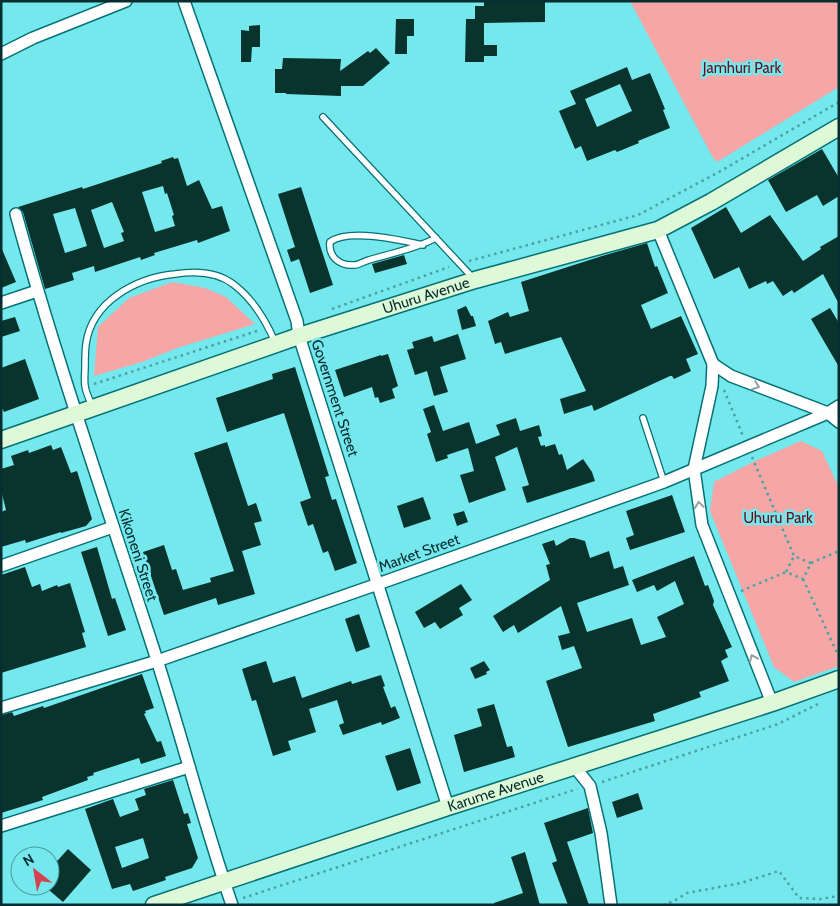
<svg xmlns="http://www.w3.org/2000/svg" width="840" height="906" font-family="Cabin,sans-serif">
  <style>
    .green { fill: #f5a6a5 }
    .building { fill: #09342d; fill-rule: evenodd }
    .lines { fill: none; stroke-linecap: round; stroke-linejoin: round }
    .lane-casing { stroke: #067276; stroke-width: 8 }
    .street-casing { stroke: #067276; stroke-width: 14 }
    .secondary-casing { stroke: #067276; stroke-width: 19 }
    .path { stroke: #4ba2a6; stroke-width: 2.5; stroke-dasharray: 2.5 4; stroke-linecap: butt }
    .lane { stroke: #fff; stroke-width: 5.5 }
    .street { stroke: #fff; stroke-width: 11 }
    .secondary { stroke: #def9d7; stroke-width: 16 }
    .oneway { stroke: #8fa0a1 }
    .labels { text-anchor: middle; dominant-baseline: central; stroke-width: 5; stroke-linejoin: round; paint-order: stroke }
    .park-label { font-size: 15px; fill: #650e1b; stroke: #75e8ee }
    .street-label { font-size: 15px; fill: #062d2f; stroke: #75e8ee }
  </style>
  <rect width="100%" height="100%" fill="#75e8ee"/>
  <g class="green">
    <path d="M630 1H839V87L717 162 712 156Z"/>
    <path d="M172 282 205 288 226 297 255 324 177 348 142 362 94 376 98 327 129 298Z"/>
    <path d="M801 441 822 451 839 488V666L794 682 774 667 710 511 714 482 755 461Z"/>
  </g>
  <g class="building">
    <path d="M484 1H545V22L484 23V45H497V56H484V62H465L466 19H475V6H484Z"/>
    <path d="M396 19H414V36H407V54H395Z"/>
    <path d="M260 25V47H252L251 62H241V30L249 31V26Z"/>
    <path d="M376 48 390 63 363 86H341V96L286 94V93H275V69H282L283 58 341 59 340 71 368 51 370 53Z"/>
    <path d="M627 67 632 80 650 73 665 109 663 110 670 128 638 141 639 143 617 152 615 150 587 161 581 146 575 149 559 111 576 104 570 91ZM620 84 632 111 597 127 585 99Z"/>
    <path d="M822 149 839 178V196L823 206 817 195 786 212 768 180Z"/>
    <path d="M173 157 174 159 178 158 187 186 199 180 212 209 222 206 230 231 198 243 197 240 154 253 155 255 141 260 140 257 95 272 94 266 72 273 74 280 45 289 23 212 18 207 82 187 83 189 162 163 161 161ZM163 186 165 194 167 193 174 215 172 216 175 226 155 232 142 192ZM112 202 124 232 121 233 124 241 104 248 91 210ZM75 208 87 246 65 253 53 214Z"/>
    <path d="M301 187 333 285 310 293 299 259 291 262 287 250 295 247 278 194Z"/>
    <path d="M726 207 741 233 770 215 803 261 821 249 820 247 839 236V304L823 274 794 293 792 290 783 296 773 281 767 284 766 281 749 289 739 267 714 279 691 228Z"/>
    <path d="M647 243 655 267 657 266 668 293 641 305 651 329 681 316 698 354 686 359 691 371 674 379 672 376H670L594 411 592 405 564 414 560 399 586 391 561 337 505 354 501 342 495 344 488 321 508 312 510 317 529 311 521 282 602 256Z"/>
    <path d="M1 247 16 282 1 288Z"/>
    <path d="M404 255 407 264 375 273 372 264Z"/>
    <path d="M466 306 471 316H473L476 326 462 330 457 310Z"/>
    <path d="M830 308 839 323V367L811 319Z"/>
    <path d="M15 317 20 331 1 337V321Z"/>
    <path d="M458 334 466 359 440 367 448 392 434 396 427 371 415 375 407 350 414 348 412 342 432 336 434 342Z"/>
    <path d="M388 354 398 386 392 389 395 398 380 403 378 397 375 398 372 387 344 397 335 370 381 355V356Z"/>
    <path d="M25 359 39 399 4 412 1 406V368Z"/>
    <path d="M295 367 329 476 325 477 332 500 336 499 357 563 335 571 328 551 323 553 313 524 308 526 300 502 311 498 284 413 227 432 216 398 273 379 272 374Z"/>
    <path d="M434 405 443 431 469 422 476 444 500 435 496 425 516 418 520 431 539 425 542 436 538 437 541 446 545 445V447L555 444 559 455 562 454 567 470 583 459 592 472 595 481 527 503 522 487 529 485 517 447 495 457 506 490 469 503 460 475 474 471 468 448 447 455 448 458 436 462 427 434 431 432 423 409Z"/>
    <path d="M227 442 248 506 256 503 262 521 254 523 261 545 242 551 255 594 218 605 216 598 164 615 143 552 164 545 172 570 176 569 183 590 211 582 210 578 234 571 194 453Z"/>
    <path d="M51 445 53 450 61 447 71 473 77 471 92 519 86 526 61 533V532L26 543 25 540 1 547V512L6 510 1 490V469L14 465 11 456 28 450 29 453Z"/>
    <path d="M672 495 685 532 630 550 626 538 634 535 626 511Z"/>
    <path d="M423 497 431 519 404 528 397 506Z"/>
    <path d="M464 511 468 522 457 526 453 514Z"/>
    <path d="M570 538H574L585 541 590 558 609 551 614 569 623 566 629 585 577 603 587 632 632 618 641 645 666 637 657 617 684 604 675 581 657 591 654 585 637 592 632 580 694 556 705 586 708 585 714 601 713 605 732 647 725 650 728 657 721 661 729 681 699 692 701 697 653 714 655 721 568 747 546 681 582 668 574 646 562 650 558 636 570 633 561 606 518 633 514 625 503 632 493 616 550 580 546 565 550 564 542 544 554 540 556 546Z"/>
    <path d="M97 547 112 599 115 598 126 630 108 636 81 552Z"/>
    <path d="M25 567 32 587 40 584 42 591 57 585 58 587 70 583 85 632 82 633 86 647 1 673V575Z"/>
    <path d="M461 584 472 600 459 608 463 615 440 629 435 622 424 628 415 612Z"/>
    <path d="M359 614 370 647 356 652 345 619Z"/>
    <path d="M266 661 273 683 295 676 302 698 351 681 352 684 381 675 385 686 383 687 391 708 395 706 400 718 382 725 381 722 343 735 339 725 344 723 337 700 309 709 316 732 288 741 291 750 273 756 256 700 252 701 242 669Z"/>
    <path d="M484 661 490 670 486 672 487 674 475 679 470 668Z"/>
    <path d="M142 674 154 708 145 711 146 713 144 714 157 742 161 741 166 756 141 764 139 758 93 773 94 775 87 777 88 780 42 797 43 800 1 813V715L12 712 14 716 43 706 44 708Z"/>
    <path d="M494 704 507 747 512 746 515 757 464 772 454 735 482 726 477 709Z"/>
    <path d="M410 748 421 783 397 791 385 756Z"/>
    <path d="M173 780 184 814 188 813 191 823 187 824 198 858 192 868 165 877 166 880 133 891 130 884 112 889 85 809 113 799 120 817 139 810 135 799 146 795 144 789ZM143 838 149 858 122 868 115 847Z"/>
    <path d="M638 793 643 809 617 818 612 802Z"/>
    <path d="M588 808 593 833 567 842 589 905H568L552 863 557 861 544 823Z"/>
    <path d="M68 849 91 870 63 902 50 891V869Z"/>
    <path d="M525 852 540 905H494V903L523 893 511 857Z"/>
  </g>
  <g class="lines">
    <defs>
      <g id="lane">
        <path d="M323 117 473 278"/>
        <path d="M423 245C401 240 348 228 330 242 328 257 340 266 354 265 359 265 364 261 369 260 392 253 415 249 436 238"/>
        <path d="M93 408C90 401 86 393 85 386 84 380 85 373 85 367 85 360 85 352 86 344 92 301 136 278 175 274 195 271 216 271 233 284 252 298 266 321 275 342"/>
        <path d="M643 418 664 482"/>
      </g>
      <g id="street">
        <path d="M184 1 297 321 299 336 448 807"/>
        <path d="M1 54 33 38 126 1"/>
        <path d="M16 214C57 364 109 511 157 660 183 741 204 824 232 905"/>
        <path d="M658 230 713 364 712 386 694 469 702 525 772 703"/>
        <path d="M1 303 37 291"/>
        <path d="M713 364 731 376 828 413 839 422"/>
        <path d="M1 566 113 527"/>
        <path d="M1 708 157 661 378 584 664 482 828 413 839 406"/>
        <path d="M574 766 590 786 601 833 611 905"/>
        <path d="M1 826 189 767"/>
      </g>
      <g id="secondary">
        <path id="s1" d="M1 440 299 336 475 280 658 230 711 202 839 127"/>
        <path id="s2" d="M154 905 448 807 772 703 839 679"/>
      </g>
    </defs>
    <use href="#lane" class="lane-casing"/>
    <use href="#street" class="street-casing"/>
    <use href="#secondary" class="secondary-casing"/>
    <g class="path">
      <path d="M469 261 638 215 719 172 839 102"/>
      <path d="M332 309 449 267"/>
      <path d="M94 384 260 330"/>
      <path d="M724 390 743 436"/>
      <path d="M752 457 794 556 811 563 803 579 786 572 794 556"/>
      <path d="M811 563 839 551"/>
      <path d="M803 579 839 657"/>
      <path d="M741 591 786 572"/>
      <path d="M602 782 778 724 820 703"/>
      <path d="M243 898 577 789"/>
      <path d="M663 905 674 901 687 893 741 883 779 871 799 898 820 899 839 896"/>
    </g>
    <use href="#lane" class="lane"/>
    <use href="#street" class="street"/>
    <use href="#secondary" class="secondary"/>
  </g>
  <defs><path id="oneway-chevron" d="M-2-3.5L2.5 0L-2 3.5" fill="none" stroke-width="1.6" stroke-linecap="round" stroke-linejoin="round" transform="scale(1.25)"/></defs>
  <g class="oneway">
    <use href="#oneway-chevron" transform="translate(756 386) rotate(21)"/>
    <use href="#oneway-chevron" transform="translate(699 505) rotate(-98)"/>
    <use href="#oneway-chevron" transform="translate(753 658) rotate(-112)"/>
  </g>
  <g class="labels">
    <g class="park-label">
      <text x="742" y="68">Jamhuri Park</text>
      <text x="778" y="518">Uhuru Park</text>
    </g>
    <g class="street-label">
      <text stroke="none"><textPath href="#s1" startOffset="449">Uhuru Avenue</textPath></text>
      <text transform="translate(335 398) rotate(72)">Government Street</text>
      <text transform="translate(419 553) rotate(-20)">Market Street</text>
      <text transform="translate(138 555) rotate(72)">Kikoneni Street</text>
      <text stroke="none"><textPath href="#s2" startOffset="360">Karume Avenue</textPath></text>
    </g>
  </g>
  <rect width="840" height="906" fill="none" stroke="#062d2f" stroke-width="5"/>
  <g transform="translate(35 871) rotate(329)"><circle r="24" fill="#75e8ee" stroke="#499da2"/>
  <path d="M0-4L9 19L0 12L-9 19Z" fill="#d44450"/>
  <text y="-8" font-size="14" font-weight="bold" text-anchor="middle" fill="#062d2f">N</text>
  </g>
</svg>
